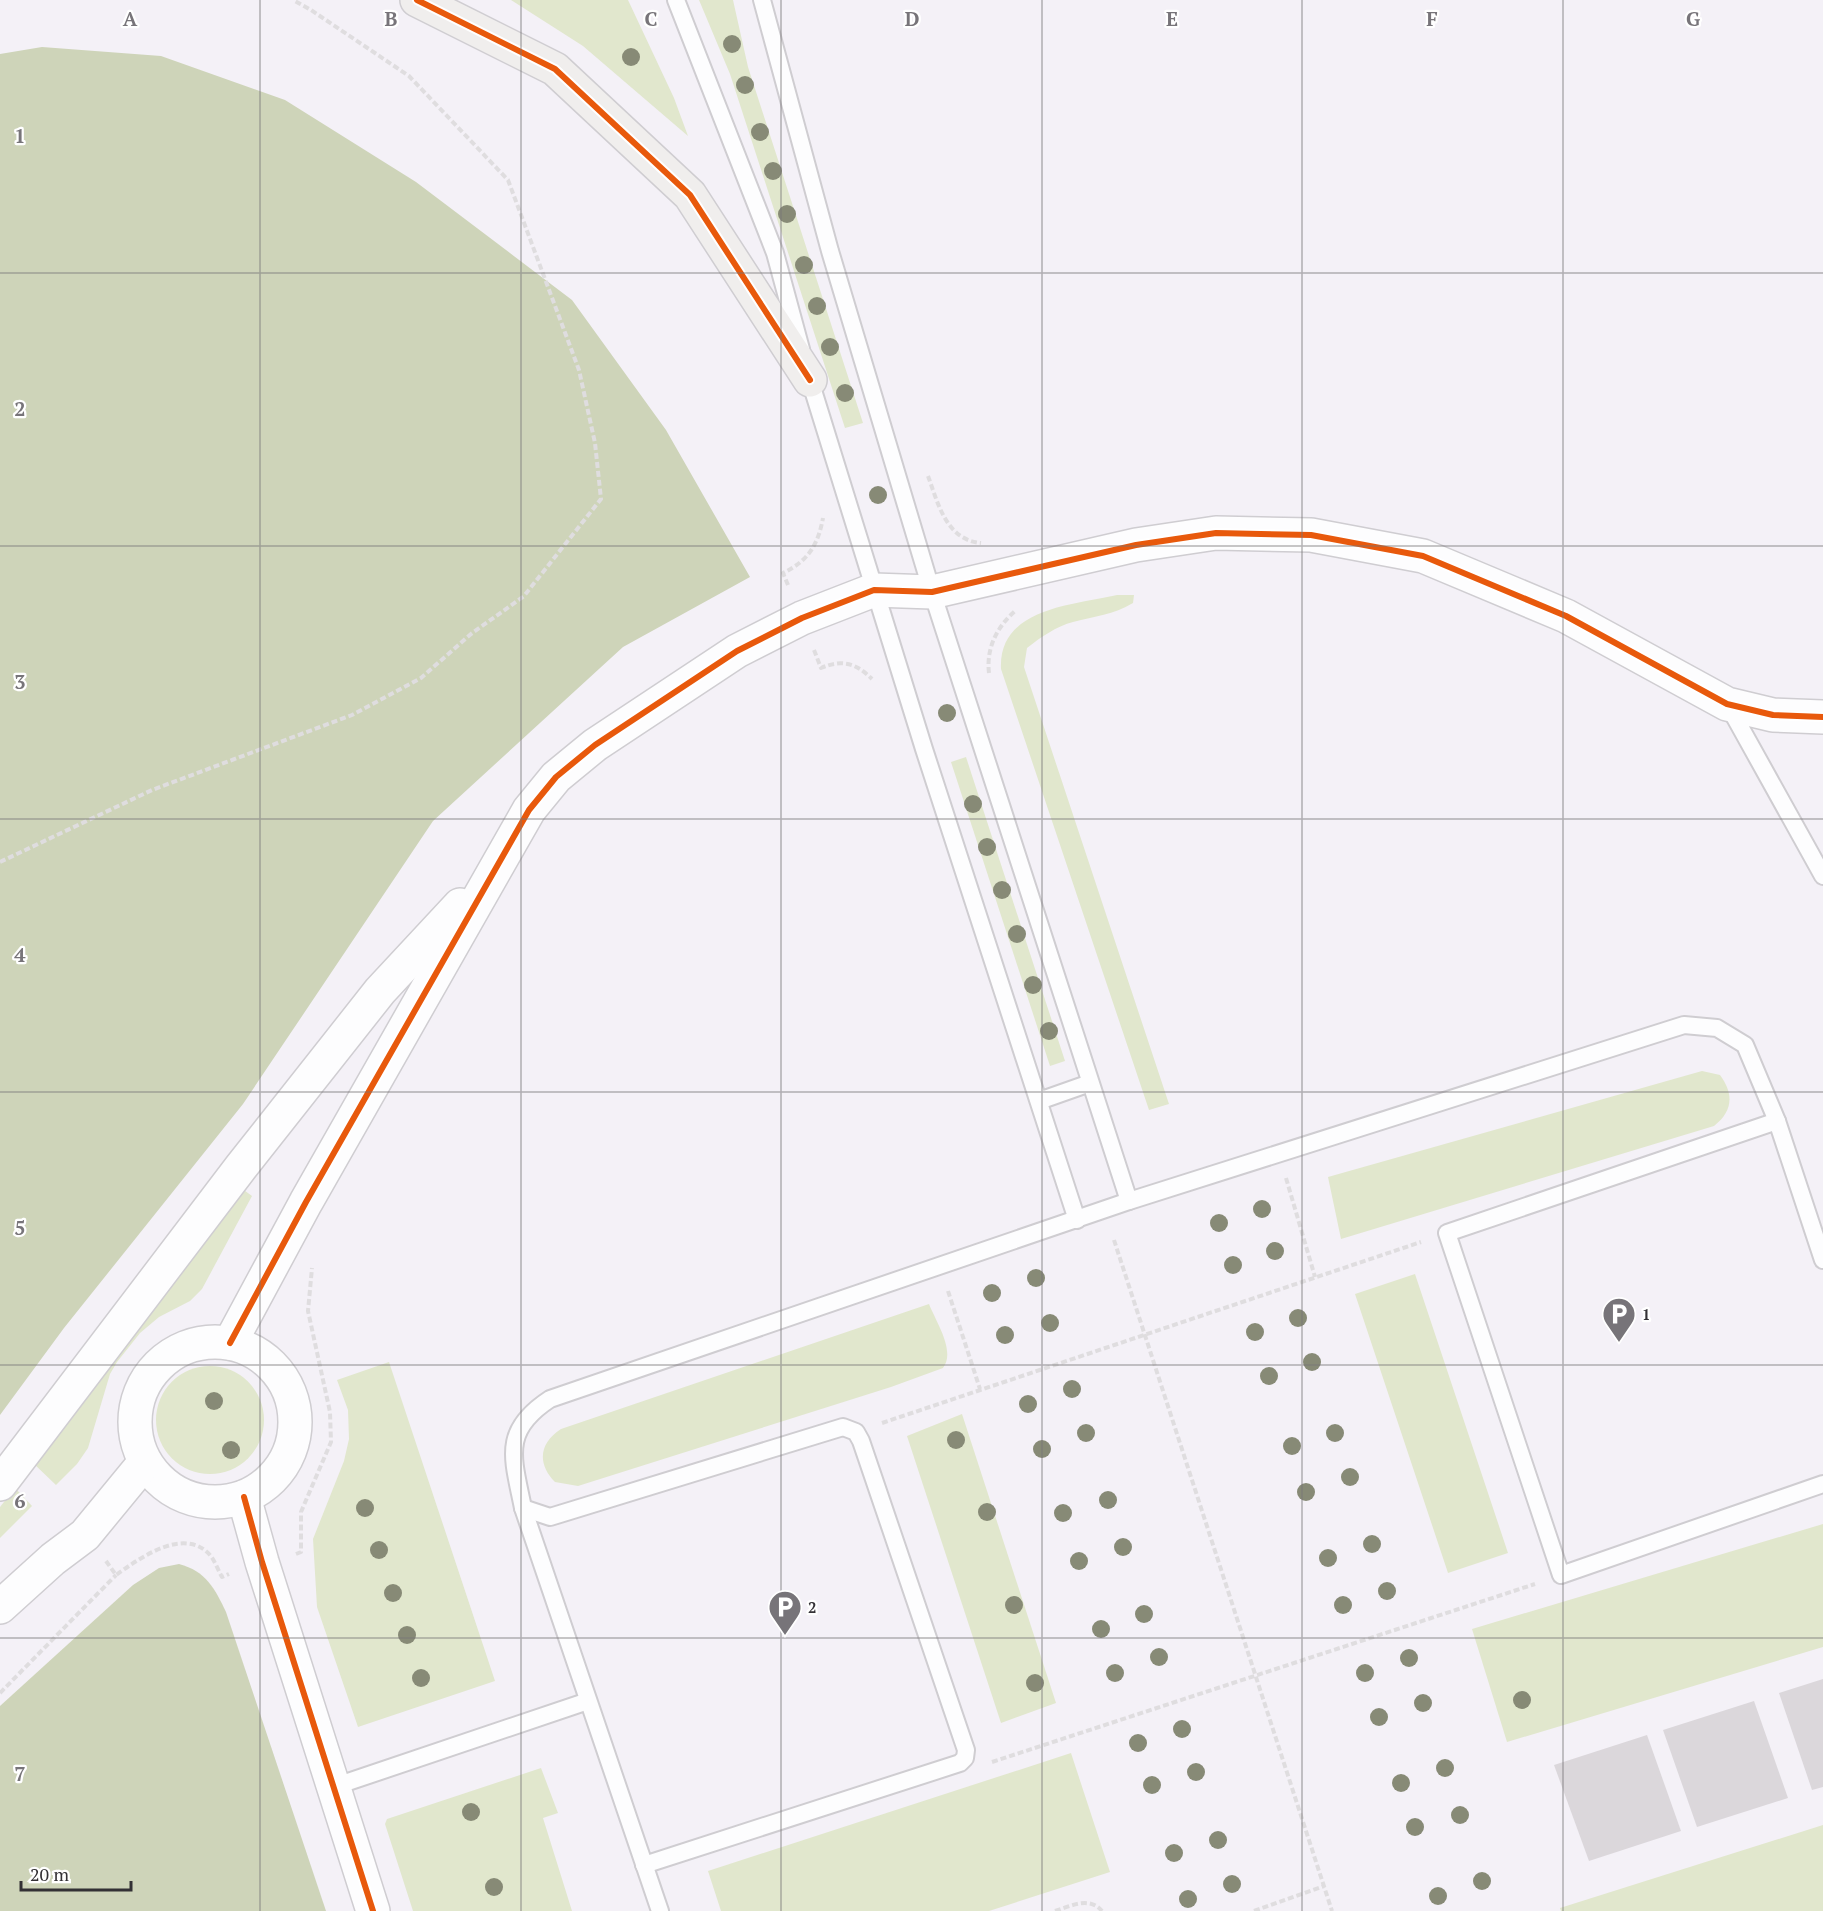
<svg xmlns="http://www.w3.org/2000/svg" width="1823" height="1911" font-family="'PT Serif',serif">
  <style>
    .green { fill: #e1e7cd }
    .forest { fill: #ced4b9 }
    .building { fill: #dbd7db }
    .lines { fill: none; stroke-linecap: round; stroke-linejoin: round }
    .lane-casing { stroke: #cfcdd1; stroke-width: 20 }
    .street-casing { stroke: #cfcdd1; stroke-width: 36 }
    .secondary-casing { stroke: #cfcdd1; stroke-width: 36 }
    .path { stroke: #dfdddf; stroke-width: 4; stroke-dasharray: 6 3; stroke-linecap: butt }
    .lane { stroke: #fdfdfe; stroke-width: 16 }
    .street { stroke: #fdfdfe; stroke-width: 33 }
    .secondary { stroke: #f0eeed; stroke-width: 33 }
    .cycleway-casing { stroke: #fff; stroke-width: 10 }
    .cycleway { stroke: #e8590c; stroke-width: 6 }
    .tree { fill: #878a76 }
    .grid { fill: none; stroke: #777479; stroke-width: 1.5; stroke-opacity: 0.55 }
    .labels { text-anchor: middle; dominant-baseline: central; stroke-width: 4.5; stroke-linejoin: round; paint-order: stroke }
    .poi-label { font-size: 15px; font-weight: bold; fill: #333135; stroke: #fff; text-anchor: start }
    .grid-label { font-size: 20px; text-anchor: middle; font-weight: bold; fill: #777479; stroke: #fff; stroke-width: 4.5; stroke-linejoin: round; paint-order: stroke }
  </style>
  <rect width="100%" height="100%" fill="#f4f1f7"/>
  <g class="green">
    <path d="M511 0H628L674 98 688 136 583 46Z"/>
    <path d="M699 0H733L748 67 863 423 845 428 730 74Z"/>
    <path d="M1117 595H1134L1133 603C1113 615 1095 616 1073 622 1057 626 1041 637 1027 648L1024 667 1169 1104 1149 1110 1001 669C998 608 1073 605 1117 595Z"/>
    <path d="M966 757 1065 1061 1050 1066 951 762Z"/>
    <path d="M1702 1071 1720 1075C1734 1094 1733 1111 1714 1126L1341 1239 1328 1177Z"/>
    <path d="M237 1185 252 1196 202 1289 190 1301 159 1317 140 1333 117 1362 110 1374 88 1448 77 1464 56 1485 32 1462Z"/>
    <path d="M1415 1274 1508 1553 1448 1573 1355 1294Z"/>
    <path d="M929 1304C936 1322 956 1351 943 1368L891 1387 578 1486 555 1482C537 1464 539 1443 561 1429Z"/>
    <path d="M389 1362 495 1681 358 1727 317 1607 313 1539 344 1461 349 1439 348 1410 337 1380Z"/>
    <circle cx="210" cy="1420" r="54"/>
    <path d="M962 1414 1056 1703 1001 1723 907 1436Z"/>
    <path d="M15 1488 32 1506 0 1538V1507Z"/>
    <path d="M1823 1524V1647L1507 1742 1472 1629Z"/>
    <path d="M1071 1753 1110 1872 989 1911H721L708 1871Z"/>
    <path d="M541 1768 558 1813 543 1818 572 1911H413L385 1824 387 1819Z"/>
    <path d="M1823 1825V1911H1561L1560 1908Z"/>
  </g>
  <g class="forest">
    <path d="M42 47 161 56 285 100 416 182 572 300 666 430 750 577 623 647 433 821 243 1104 64 1328 0 1415V54Z"/>
    <path d="M179 1564C206 1571 215 1589 226 1612L326 1911H0V1706L133 1585 159 1568Z"/>
  </g>
  <g class="building">
    <path d="M1823 1679V1787L1812 1790 1779 1693Z"/>
    <path d="M1754 1701 1788 1798 1697 1827 1663 1730Z"/>
    <path d="M1647 1735 1681 1831 1589 1861 1554 1765Z"/>
  </g>
  <g class="lines">
    <defs>
      <g id="lane">
        <path d="M676 0 775 253 801 349"/>
        <path d="M762 0 830 251 932 592 1129 1201"/>
        <path d="M808 374 924 749 1077 1220"/>
        <path d="M1728 705 1823 876"/>
        <path d="M1039 1101 1090 1083"/>
        <path d="M1777 1121 1447 1233 1561 1575 1823 1484"/>
        <path d="M523 1508 550 1517 843 1427 856 1432 861 1441 966 1750 965 1758 960 1763 644 1865"/>
        <path d="M333 1787 588 1701"/>
        <path d="M660 1911 523 1508C513 1458 501 1431 550 1399L1129 1201 1684 1025 1717 1028 1745 1045 1777 1121 1823 1260"/>
      </g>
      <g id="street">
        <circle cx="215" cy="1422" r="80"/>
        <path d="M230 1343 306 1202 529 810 556 777 595 745 737 651 802 618 874 590 932 592 1136 545 1216 533 1311 535 1423 556 1566 616 1727 704 1773 715 1823 717"/>
        <path d="M0 1484 241 1167 380 991 460 905"/>
        <path d="M244 1497 262 1562 373 1911"/>
        <path d="M0 1607 53 1559 85 1535 145 1462"/>
      </g>
      <path id="secondary" d="M417 0 555 69 690 195 810 380"/>
    </defs>
    <use href="#lane" class="lane-casing"/>
    <use href="#street" class="street-casing"/>
    <use href="#secondary" class="secondary-casing"/>
    <g class="path">
      <path d="M928 476C938 503 946 540 981 543"/>
      <path d="M788 585 783 573C808 561 818 545 823 518"/>
      <path d="M814 650 821 668C842 659 856 663 872 679"/>
      <path d="M989 673C986 648 997 627 1015 611"/>
      <path d="M0 862 152 790 352 715 421 678 471 634 524 596 601 499 595 443 579 370 508 180 409 76 311 10 293 0"/>
      <path d="M1286 1178 1315 1277"/>
      <path d="M1114 1240 1332 1911"/>
      <path d="M948 1291 980 1389"/>
      <path d="M882 1423 1421 1242"/>
      <path d="M296 1554 301 1552V1512L331 1442 330 1412 308 1311 312 1268"/>
      <path d="M106 1561 116 1575C140 1558 184 1526 210 1555 215 1561 218 1570 222 1577L229 1574"/>
      <path d="M0 1693 116 1575"/>
      <path d="M992 1762 1535 1584"/>
      <path d="M1055 1911C1071 1906 1089 1896 1102 1911"/>
      <path d="M1254 1911 1324 1886"/>
    </g>
    <use href="#lane" class="lane"/>
    <use href="#street" class="street"/>
    <use href="#secondary" class="secondary"/>
    <defs>
      <g id="cycleway">
        <path d="M417 0 555 69 690 195 810 380"/>
        <path d="M230 1343 306 1202 529 810 556 777 595 745 737 651 802 618 874 590 932 592 1136 545 1216 533 1311 535 1423 556 1566 616 1727 704 1773 715 1823 717"/>
        <path d="M244 1497 262 1562 373 1911"/>
      </g>
    </defs>
    <use href="#cycleway" class="cycleway-casing"/>
    <use href="#cycleway" class="cycleway"/>
  </g>
  <g class="tree">
    <circle cx="732" cy="44" r="9"/>
    <circle cx="631" cy="57" r="9"/>
    <circle cx="745" cy="85" r="9"/>
    <circle cx="760" cy="132" r="9"/>
    <circle cx="773" cy="171" r="9"/>
    <circle cx="787" cy="214" r="9"/>
    <circle cx="804" cy="265" r="9"/>
    <circle cx="817" cy="306" r="9"/>
    <circle cx="830" cy="347" r="9"/>
    <circle cx="845" cy="393" r="9"/>
    <circle cx="878" cy="495" r="9"/>
    <circle cx="947" cy="713" r="9"/>
    <circle cx="973" cy="804" r="9"/>
    <circle cx="987" cy="847" r="9"/>
    <circle cx="1002" cy="890" r="9"/>
    <circle cx="1017" cy="934" r="9"/>
    <circle cx="1033" cy="985" r="9"/>
    <circle cx="1049" cy="1031" r="9"/>
    <circle cx="1262" cy="1209" r="9"/>
    <circle cx="1219" cy="1223" r="9"/>
    <circle cx="1275" cy="1251" r="9"/>
    <circle cx="1233" cy="1265" r="9"/>
    <circle cx="1036" cy="1278" r="9"/>
    <circle cx="992" cy="1293" r="9"/>
    <circle cx="1298" cy="1318" r="9"/>
    <circle cx="1050" cy="1323" r="9"/>
    <circle cx="1255" cy="1332" r="9"/>
    <circle cx="1005" cy="1335" r="9"/>
    <circle cx="1312" cy="1362" r="9"/>
    <circle cx="1269" cy="1376" r="9"/>
    <circle cx="1072" cy="1389" r="9"/>
    <circle cx="214" cy="1401" r="9"/>
    <circle cx="1028" cy="1404" r="9"/>
    <circle cx="1086" cy="1433" r="9"/>
    <circle cx="1335" cy="1433" r="9"/>
    <circle cx="956" cy="1440" r="9"/>
    <circle cx="1292" cy="1446" r="9"/>
    <circle cx="1042" cy="1449" r="9"/>
    <circle cx="231" cy="1450" r="9"/>
    <circle cx="1350" cy="1477" r="9"/>
    <circle cx="1306" cy="1492" r="9"/>
    <circle cx="1108" cy="1500" r="9"/>
    <circle cx="365" cy="1508" r="9"/>
    <circle cx="987" cy="1512" r="9"/>
    <circle cx="1063" cy="1513" r="9"/>
    <circle cx="1372" cy="1544" r="9"/>
    <circle cx="1123" cy="1547" r="9"/>
    <circle cx="379" cy="1550" r="9"/>
    <circle cx="1328" cy="1558" r="9"/>
    <circle cx="1079" cy="1561" r="9"/>
    <circle cx="1387" cy="1591" r="9"/>
    <circle cx="393" cy="1593" r="9"/>
    <circle cx="1014" cy="1605" r="9"/>
    <circle cx="1343" cy="1605" r="9"/>
    <circle cx="1144" cy="1614" r="9"/>
    <circle cx="1101" cy="1629" r="9"/>
    <circle cx="407" cy="1635" r="9"/>
    <circle cx="1159" cy="1657" r="9"/>
    <circle cx="1409" cy="1658" r="9"/>
    <circle cx="1115" cy="1673" r="9"/>
    <circle cx="1365" cy="1673" r="9"/>
    <circle cx="421" cy="1678" r="9"/>
    <circle cx="1035" cy="1683" r="9"/>
    <circle cx="1522" cy="1700" r="9"/>
    <circle cx="1423" cy="1703" r="9"/>
    <circle cx="1379" cy="1717" r="9"/>
    <circle cx="1182" cy="1729" r="9"/>
    <circle cx="1138" cy="1743" r="9"/>
    <circle cx="1445" cy="1768" r="9"/>
    <circle cx="1196" cy="1772" r="9"/>
    <circle cx="1401" cy="1783" r="9"/>
    <circle cx="1152" cy="1785" r="9"/>
    <circle cx="471" cy="1812" r="9"/>
    <circle cx="1460" cy="1815" r="9"/>
    <circle cx="1415" cy="1827" r="9"/>
    <circle cx="1218" cy="1840" r="9"/>
    <circle cx="1174" cy="1853" r="9"/>
    <circle cx="1482" cy="1881" r="9"/>
    <circle cx="1232" cy="1884" r="9"/>
    <circle cx="494" cy="1887" r="9"/>
    <circle cx="1438" cy="1896" r="9"/>
    <circle cx="1188" cy="1899" r="9"/>
  </g>
  <path class="grid" d="M260 0V1911M521 0V1911M781 0V1911M1042 0V1911M1302 0V1911M1563 0V1911M0 273H1823M0 546H1823M0 819H1823M0 1092H1823M0 1365H1823M0 1638H1823"/>
  <defs>
    <symbol id="parking-pin" viewBox="-11 -11 22 30"><path d="M0 17L-7.5 6A9.5 9.5 0 1 1 7.5 6Z" fill="#777479" stroke="#fff"/><path d="M-3.5-5.5H1a3.5 3.5 0 0 1 0 7H-1V5.5H-3.5ZM-1-3.4V-.6H.8a1.4 1.4 0 0 0 0-2.8Z" fill="#fff"/></symbol>
  </defs>
  <g fill-rule="evenodd">
    <use href="#parking-pin" x="1600" y="1295" width="38" height="52"/>
    <use href="#parking-pin" x="766" y="1588" width="38" height="52"/>
  </g>
  <g class="labels">
    <g class="poi-label">
      <text x="1642" y="1314">1</text>
      <text x="808" y="1607">2</text>
    </g>
  </g>
  <g class="grid-label">
    <text x="130" y="26">A</text>
    <text x="391" y="26">B</text>
    <text x="651" y="26">C</text>
    <text x="912" y="26">D</text>
    <text x="1172" y="26">E</text>
    <text x="1432" y="26">F</text>
    <text x="1693" y="26">G</text>
    <text x="20" y="143">1</text>
    <text x="20" y="416">2</text>
    <text x="20" y="689">3</text>
    <text x="20" y="962">4</text>
    <text x="20" y="1235">5</text>
    <text x="20" y="1508">6</text>
    <text x="20" y="1781">7</text>
  </g>
  <path d="M21 1881v9h110v-9" fill="none" stroke="#333135" stroke-width="3"/>
  <text x="30" y="1881" font-size="18" fill="#333135" stroke="#ffffff" stroke-width="4.5" paint-order="stroke">20 m</text>
</svg>
